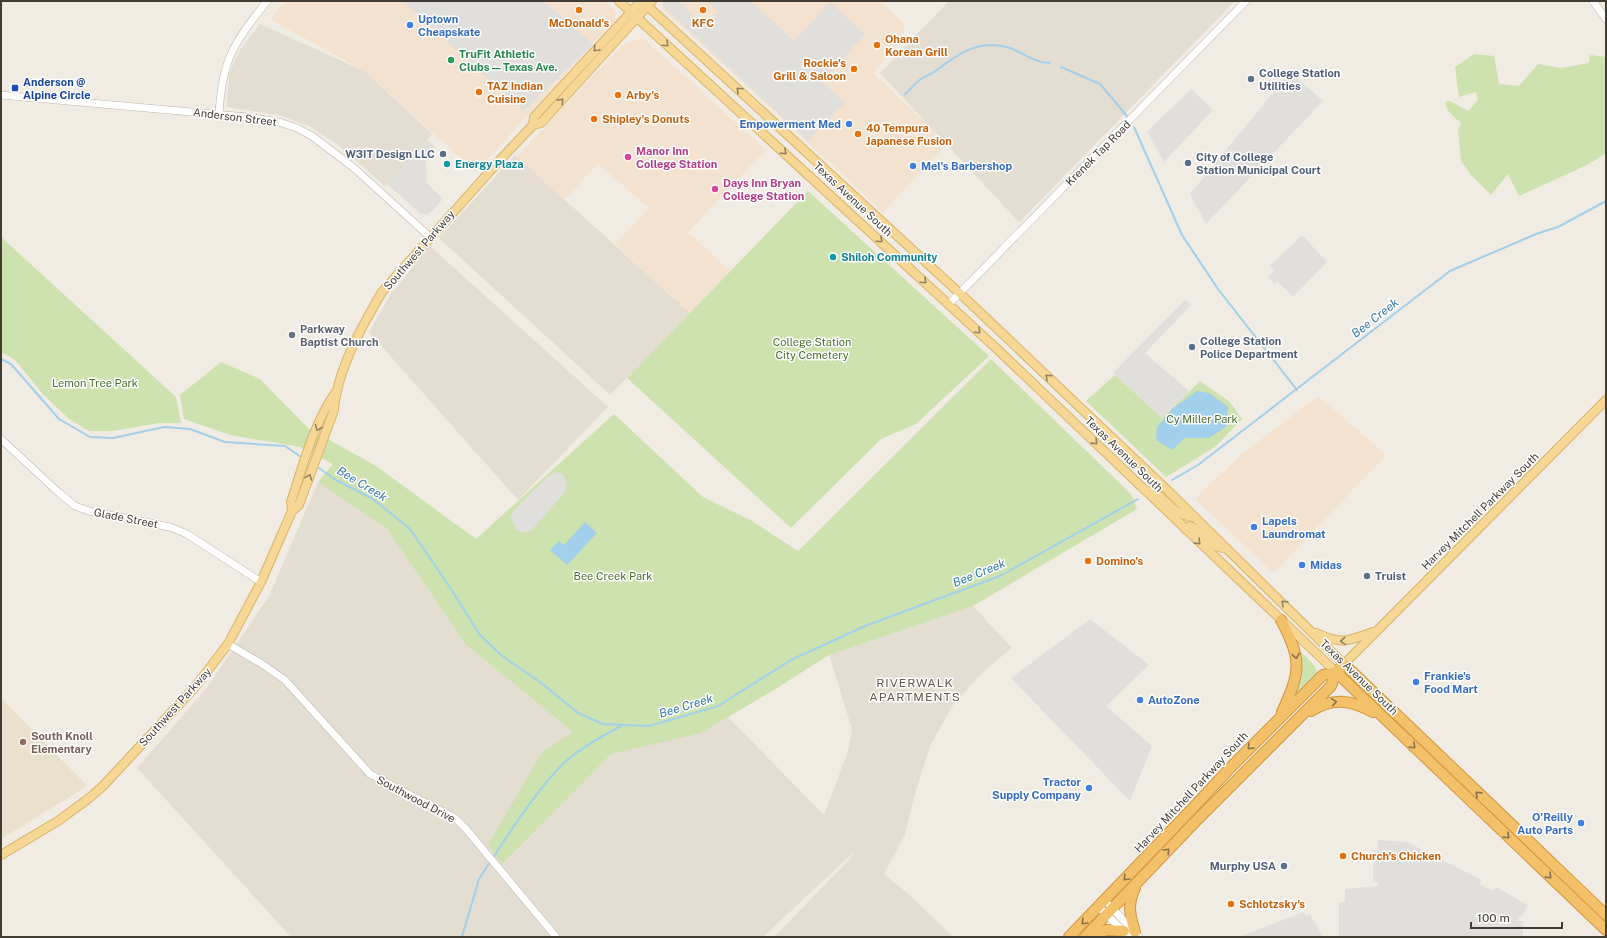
<svg xmlns="http://www.w3.org/2000/svg" width="1607" height="938" font-family="'Public Sans',sans-serif">
  <style>
    .residential { fill: #e4ddd2 }
    .commercial { fill: #f2e2cf }
    .education { fill: #e9e0ce }
    .green { fill: #cde2ae }
    .parking { fill: #e1dfdb }
    .water { fill: #a2d0ea }
    .lines { fill: none; stroke-linecap: round; stroke-linejoin: round }
    .stream { stroke: #a2d0ea; stroke-width: 2 }
    .minor-casing { stroke: #beb6aa; stroke-width: 8 }
    .major-casing { stroke: #dab367; stroke-width: 10 }
    .highway-casing { stroke: #d2953c; stroke-width: 12 }
    .minor { stroke: #fff; stroke-width: 7 }
    .major { stroke: #f7d796; stroke-width: 8 }
    .highway { stroke: #f4c16b; stroke-width: 10 }
    .oneway { stroke: #938260 }
    .oneway2 { stroke: #89714a }
    .food-dot { fill: #e8710a; stroke: #fff; stroke-width: 1.5 }
    .shop-dot { fill: #3f7fe0; stroke: #fff; stroke-width: 1.5 }
    .leisure-dot { fill: #2e9e5b; stroke: #fff; stroke-width: 1.5 }
    .service-dot { fill: #5c6f8a; stroke: #fff; stroke-width: 1.5 }
    .transit-dot { fill: #1a4fb4; stroke: #fff; stroke-width: 1.5 }
    .hotel-dot { fill: #d1479c; stroke: #fff; stroke-width: 1.5 }
    .culture-dot { fill: #0f9aa8; stroke: #fff; stroke-width: 1.5 }
    .worship-dot { fill: #6b7280; stroke: #fff; stroke-width: 1.5 }
    .education-dot { fill: #8d6e63; stroke: #fff; stroke-width: 1.5 }
    .labels { text-anchor: middle; dominant-baseline: central; stroke-width: 3; stroke-linejoin: round; paint-order: stroke }
    .shop-label { font-size: 11px; font-weight: bold; fill: #366cbe; stroke: #fff; text-anchor: start }
    .food-label { font-size: 11px; font-weight: bold; fill: #c56008; stroke: #fff; text-anchor: start }
    .leisure-label { font-size: 11px; font-weight: bold; fill: #27864d; stroke: #fff; text-anchor: start }
    .service-label { font-size: 11px; font-weight: bold; fill: #4e5e75; stroke: #fff; text-anchor: start }
    .transit-label { font-size: 11px; font-weight: bold; fill: #164399; stroke: #fff; text-anchor: start }
    .street-label { font-size: 11px; fill: #423c34; stroke: #fff }
    .hotel-label { font-size: 11px; font-weight: bold; fill: #b23c85; stroke: #fff; text-anchor: start }
    .culture-label { font-size: 11px; font-weight: bold; fill: #0d838f; stroke: #fff; text-anchor: start }
    .worship-label { font-size: 11px; font-weight: bold; fill: #5b616d; stroke: #fff; text-anchor: start }
    .park-label { font-size: 11px; fill: #486f2c; stroke: #fff }
    .education-label { font-size: 11px; font-weight: bold; fill: #785e54; stroke: #fff; text-anchor: start }
    .water-label { font-size: 12px; font-style: italic; fill: #357aa5; stroke: #fff }
    .neighbourhood-label { font-size: 12px; letter-spacing: 1px; fill: #64594c; stroke: #fff }
  </style>
  <rect width="100%" height="100%" fill="#f0ece3"/>
  <g class="residential">
    <path d="M949 1H1235L1019 222 880 73Z"/>
    <path d="M260 24 366 72 432 134 388 185 385 186 338 145 311 127 279 115 227 107 229 73 240 50Z"/>
    <path d="M515 155 690 313 610 395 439 238Z"/>
    <path d="M430 246 608 407 518 500 369 332 391 294Z"/>
    <path d="M318 482 387 529 465 644 573 732 701 733 728 717 824 815 848 751 852 729 829 655 973 606 1012 648 985 670 953 705 930 746 914 797 905 835 884 874 912 897 953 937H774L848 861 855 851 763 937H291L137 768 206 689 269 596Z"/>
  </g>
  <g class="commercial">
    <path d="M286 1H605L615 10 616 15 615 20 476 172 366 72 270 19Z"/>
    <path d="M662 1H880L904 24 903 39 873 73 934 131 941 150 883 212 663 9Z"/>
    <path d="M638 39H644L766 150 688 232 730 271 690 313 615 244 649 208 598 164 564 200 517 157 622 45Z"/>
    <path d="M1318 396 1386 455 1274 573 1195 499 1241 455Z"/>
  </g>
  <path class="education" d="M1 698 87 786 1 839Z"/>
  <g class="green">
    <path d="M1474 54 1494 56 1499 84 1519 86 1538 64 1561 68 1589 63 1590 55 1606 57V153L1589 164 1519 196 1508 174 1491 195 1471 175 1461 161 1458 131 1461 123C1454 117 1444 110 1446 101H1450L1468 111 1478 100 1476 92 1459 97 1455 67Z"/>
    <path d="M808 191 989 356 916 424 881 439 791 528 627 378Z"/>
    <path d="M1 237 176 397 181 423H159L113 431H89L69 419 43 394 15 360 1 352Z"/>
    <path d="M991 359 1131 494 1137 509 973 606 829 655 777 688 701 733 611 754 502 864 488 845 542 752 573 732 465 644 387 529 318 482 333 464 300 447 230 435 184 419 180 395 221 362 260 379 308 428 376 466 476 539 614 414 703 497 752 521 798 551Z"/>
    <path d="M1115 375 1162 418 1200 381 1230 402 1242 419 1215 447 1166 477 1086 401Z"/>
    <path d="M1301 652 1314 665 1318 673 1295 696 1299 653Z"/>
  </g>
  <g class="parking">
    <path d="M403 1H543L593 44 524 111Z"/>
    <path d="M666 1H678L705 27 719 12 707 1H751L794 41 830 2 865 34 822 82 845 103 808 141 662 5Z"/>
    <path d="M1290 72 1323 101 1206 224 1190 194Z"/>
    <path d="M1191 89 1213 110 1164 162 1147 132Z"/>
    <path d="M427 140 435 147 426 158 427 183 443 199 428 215 421 214 388 185Z"/>
    <path d="M1302 235 1327 262 1293 297 1277 281 1275 284 1268 277 1274 272 1270 266Z"/>
    <path d="M1185 300 1191 305 1145 353 1189 391 1162 418 1113 373Z"/>
    <path d="M555 472 561 473 564 476 567 488 565 492 531 531 521 532 516 530 511 518 514 510 547 477Z"/>
    <path d="M1090 619 1149 665 1106 706 1152 746 1130 801 1011 678Z"/>
    <path d="M1378 840 1407 842 1482 880 1480 884 1493 891 1496 887 1528 905 1522 916 1518 917V921H1523V937H1339V902H1345V889L1378 886V882H1373V851L1378 850Z"/>
    <path d="M1304 912 1306 916 1310 914 1323 937H1239Z"/>
  </g>
  <g class="water">
    <path d="M1197 391 1209 393 1228 407 1227 426 1209 438H1185L1172 450 1156 440 1157 427 1173 408Z"/>
    <path d="M585 522 597 533 567 565 550 550 559 541 564 545Z"/>
  </g>
  <g class="lines">
    <g class="stream">
      <path d="M1061 67 1100 84 1127 116"/>
      <path d="M905 94C911 89 915 83 921 79 925 76 930 75 934 72 958 54 979 38 1010 48 1024 53 1034 63 1050 63"/>
      <path d="M1134 127 1182 235 1218 289 1297 390"/>
      <path d="M1 359 11 364 59 419 90 437 113 438 164 427 190 429 225 442 285 446 301 457"/>
      <path d="M319 468 336 480 373 499 410 529 449 586 480 635 502 656 540 682 578 713 603 724 649 726 718 706 791 660 865 626 1000 576 1138 499"/>
      <path d="M1172 480 1198 465 1450 271 1536 234 1558 227 1606 201"/>
      <path d="M493 858C512 828 533 796 558 769 572 753 602 736 621 726"/>
      <path d="M462 937 479 879 490 862"/>
    </g>
    <defs>
      <g id="minor">
        <path d="M1593 1 1606 19"/>
        <path d="M1 95 247 117 279 122 297 128 312 136 354 168 430 237"/>
        <path d="M219 114C222 59 234 43 267 1"/>
        <path d="M949 304 1246 1"/>
        <path d="M1 439 58 492 75 506 89 511 170 527 187 534 261 582"/>
        <path d="M228 644 262 664 285 680 370 774 455 818 466 829 556 937"/>
        <path d="M1109 905 1139 937"/>
        <path d="M1099 907 1129 937"/>
      </g>
      <g id="major">
        <path d="M619 1 997 349 1336 672"/>
        <path d="M642 1 967 300 1165 488 1344 664 1606 400"/>
        <path d="M533 125 534 117 641 1"/>
        <path d="M1145 490C1169 495 1168 515 1194 517"/>
        <path d="M292 511 291 502C303 466 313 425 335 393"/>
        <path d="M1185 529 1190 526 1196 529 1214 546 1227 549"/>
        <path d="M1316 633C1342 645 1347 641 1373 632"/>
        <path d="M1 855 58 821 88 799 103 786 195 687 228 644 261 582 292 511 299 505 334 410C337 370 362 326 382 292L500 160 533 125 541 123 652 1"/>
      </g>
      <g id="highway">
        <path d="M1281 620C1302 660 1301 671 1282 712"/>
        <path d="M1336 672 1606 930"/>
        <path d="M1311 711C1333 697 1351 700 1373 712"/>
        <path d="M1135 932C1130 916 1127 904 1135 888"/>
        <path d="M1069 937 1192 809 1231 767 1323 675 1336 672"/>
        <path d="M1085 937 1194 823 1331 686 1336 672 1344 664 1606 915"/>
        <path d="M1090 937 1106 930 1124 931"/>
      </g>
    </defs>
    <use href="#minor" class="minor-casing"/>
    <use href="#major" class="major-casing"/>
    <use href="#highway" class="highway-casing"/>
    <use href="#minor" class="minor"/>
    <use href="#major" class="major"/>
    <use href="#highway" class="highway"/>
  </g>
  <defs><path id="oneway-chevron" d="M-2-3.5L2.5 0L-2 3.5" fill="none" stroke-width="1.6" stroke-linecap="round" stroke-linejoin="round"/></defs>
  <g class="oneway">
    <use href="#oneway-chevron" transform="translate(666 44) rotate(43)"/>
    <use href="#oneway-chevron" transform="translate(596 49) rotate(133)"/>
    <use href="#oneway-chevron" transform="translate(739 90) rotate(-137)"/>
    <use href="#oneway-chevron" transform="translate(561 101) rotate(-47)"/>
    <use href="#oneway-chevron" transform="translate(784 152) rotate(42)"/>
    <use href="#oneway-chevron" transform="translate(880 240) rotate(43)"/>
    <use href="#oneway-chevron" transform="translate(924 281) rotate(43)"/>
    <use href="#oneway-chevron" transform="translate(978 331) rotate(43)"/>
    <use href="#oneway-chevron" transform="translate(1048 377) rotate(-137)"/>
    <use href="#oneway-chevron" transform="translate(318 428) rotate(112)"/>
    <use href="#oneway-chevron" transform="translate(1095 442) rotate(44)"/>
    <use href="#oneway-chevron" transform="translate(309 477) rotate(-70)"/>
    <use href="#oneway-chevron" transform="translate(1198 542) rotate(44)"/>
    <use href="#oneway-chevron" transform="translate(1284 603) rotate(-136)"/>
    <use href="#oneway-chevron" transform="translate(1343 641) rotate(177)"/>
  </g>
  <g class="oneway2">
    <use href="#oneway-chevron" transform="translate(1296 656) rotate(81)"/>
    <use href="#oneway-chevron" transform="translate(1334 702) rotate(-8)"/>
    <use href="#oneway-chevron" transform="translate(1413 746) rotate(44)"/>
    <use href="#oneway-chevron" transform="translate(1250 747) rotate(135)"/>
    <use href="#oneway-chevron" transform="translate(1478 794) rotate(-136)"/>
    <use href="#oneway-chevron" transform="translate(1507 836) rotate(44)"/>
    <use href="#oneway-chevron" transform="translate(1167 851) rotate(-46)"/>
    <use href="#oneway-chevron" transform="translate(1549 876) rotate(44)"/>
    <use href="#oneway-chevron" transform="translate(1126 878) rotate(134)"/>
    <use href="#oneway-chevron" transform="translate(1084 922) rotate(134)"/>
  </g>
  <g class="food-dot">
    <circle cx="579" cy="10" r="4"/>
    <circle cx="703" cy="10" r="4"/>
    <circle cx="877" cy="45" r="4"/>
    <circle cx="854" cy="69" r="4"/>
    <circle cx="479" cy="92" r="4"/>
    <circle cx="618" cy="95" r="4"/>
    <circle cx="594" cy="119" r="4"/>
    <circle cx="858" cy="134" r="4"/>
    <circle cx="1088" cy="561" r="4"/>
    <circle cx="1343" cy="856" r="4"/>
    <circle cx="1231" cy="904" r="4"/>
  </g>
  <g class="shop-dot">
    <circle cx="410" cy="25" r="4"/>
    <circle cx="849" cy="124" r="4"/>
    <circle cx="913" cy="166" r="4"/>
    <circle cx="1254" cy="527" r="4"/>
    <circle cx="1302" cy="565" r="4"/>
    <circle cx="1416" cy="682" r="4"/>
    <circle cx="1140" cy="700" r="4"/>
    <circle cx="1089" cy="788" r="4"/>
    <circle cx="1581" cy="823" r="4"/>
  </g>
  <circle class="leisure-dot" cx="451" cy="60" r="4"/>
  <g class="service-dot">
    <circle cx="1251" cy="79" r="4"/>
    <circle cx="443" cy="154" r="4"/>
    <circle cx="1188" cy="163" r="4"/>
    <circle cx="1192" cy="347" r="4"/>
    <circle cx="1367" cy="576" r="4"/>
    <circle cx="1284" cy="866" r="4"/>
  </g>
  <rect class="transit-dot" x="11" y="84" width="8" height="8" rx="2"/>
  <g class="hotel-dot">
    <circle cx="628" cy="157" r="4"/>
    <circle cx="715" cy="189" r="4"/>
  </g>
  <g class="culture-dot">
    <circle cx="447" cy="164" r="4"/>
    <circle cx="833" cy="257" r="4"/>
  </g>
  <circle class="worship-dot" cx="292" cy="335" r="4"/>
  <circle class="education-dot" cx="23" cy="742" r="4"/>
  <g class="labels">
    <g class="shop-label">
      <text x="418" y="19">Uptown<tspan x="418" dy="13">Cheapskate</tspan></text>
      <text x="841" y="124" text-anchor="end">Empowerment Med</text>
      <text x="921" y="166">Mel's Barbershop</text>
      <text x="1262" y="521">Lapels<tspan x="1262" dy="13">Laundromat</tspan></text>
      <text x="1310" y="565">Midas</text>
      <text x="1424" y="676">Frankie's<tspan x="1424" dy="13">Food Mart</tspan></text>
      <text x="1148" y="700">AutoZone</text>
      <text x="1081" y="782" text-anchor="end">Tractor<tspan x="1081" dy="13">Supply Company</tspan></text>
      <text x="1573" y="817" text-anchor="end">O'Reilly<tspan x="1573" dy="13">Auto Parts</tspan></text>
    </g>
    <g class="food-label">
      <text x="579" y="23" text-anchor="middle">McDonald's</text>
      <text x="703" y="23" text-anchor="middle">KFC</text>
      <text x="885" y="39">Ohana<tspan x="885" dy="13">Korean Grill</tspan></text>
      <text x="846" y="63" text-anchor="end">Rockie's<tspan x="846" dy="13">Grill &amp; Saloon</tspan></text>
      <text x="487" y="86">TAZ Indian<tspan x="487" dy="13">Cuisine</tspan></text>
      <text x="626" y="95">Arby's</text>
      <text x="602" y="119">Shipley's Donuts</text>
      <text x="866" y="128">40 Tempura<tspan x="866" dy="13">Japanese Fusion</tspan></text>
      <text x="1096" y="561">Domino's</text>
      <text x="1351" y="856">Church's Chicken</text>
      <text x="1239" y="904">Schlotzsky's</text>
    </g>
    <g class="leisure-label">
      <text x="459" y="54">TruFit Athletic<tspan x="459" dy="13">Clubs — Texas Ave.</tspan></text>
    </g>
    <g class="service-label">
      <text x="1259" y="73">College Station<tspan x="1259" dy="13">Utilities</tspan></text>
      <text x="435" y="154" text-anchor="end">W3IT Design LLC</text>
      <text x="1196" y="157">City of College<tspan x="1196" dy="13">Station Municipal Court</tspan></text>
      <text x="1200" y="341">College Station<tspan x="1200" dy="13">Police Department</tspan></text>
      <text x="1375" y="576">Truist</text>
      <text x="1276" y="866" text-anchor="end">Murphy USA</text>
    </g>
    <g class="transit-label">
      <text x="23" y="82">Anderson @<tspan x="23" dy="13">Alpine Circle</tspan></text>
    </g>
    <g class="street-label">
      <text transform="translate(235 117) rotate(7)">Anderson Street</text>
      <text transform="translate(1098 153) rotate(-45)">Krenek Tap Road</text>
      <text transform="translate(853 199) rotate(43)">Texas Avenue South</text>
      <text transform="translate(419 250) rotate(-49)">Southwest Parkway</text>
      <text transform="translate(1124 454) rotate(44)">Texas Avenue South</text>
      <text transform="translate(1480 511) rotate(-45)">Harvey Mitchell Parkway South</text>
      <text transform="translate(126 518) rotate(11)">Glade Street</text>
      <text transform="translate(1359 677) rotate(44)">Texas Avenue South</text>
      <text transform="translate(175 707) rotate(-48)">Southwest Parkway</text>
      <text transform="translate(1191 792) rotate(-47)">Harvey Mitchell Parkway South</text>
      <text transform="translate(416 799) rotate(28)">Southwood Drive</text>
    </g>
    <g class="hotel-label">
      <text x="636" y="151">Manor Inn<tspan x="636" dy="13">College Station</tspan></text>
      <text x="723" y="183">Days Inn Bryan<tspan x="723" dy="13">College Station</tspan></text>
    </g>
    <g class="culture-label">
      <text x="455" y="164">Energy Plaza</text>
      <text x="841" y="257">Shiloh Community</text>
    </g>
    <g class="worship-label">
      <text x="300" y="329">Parkway<tspan x="300" dy="13">Baptist Church</tspan></text>
    </g>
    <g class="park-label">
      <text x="812" y="342">College Station<tspan x="812" dy="13">City Cemetery</tspan></text>
      <text x="95" y="383">Lemon Tree Park</text>
      <text x="1202" y="419">Cy Miller Park</text>
      <text x="613" y="576">Bee Creek Park</text>
    </g>
    <g class="education-label">
      <text x="31" y="736">South Knoll<tspan x="31" dy="13">Elementary</tspan></text>
    </g>
    <g class="water-label">
      <text transform="translate(1375 318) rotate(-38)">Bee Creek</text>
      <text transform="translate(362 484) rotate(31)">Bee Creek</text>
      <text transform="translate(979 573) rotate(-22)">Bee Creek</text>
      <text transform="translate(686 706) rotate(-17)">Bee Creek</text>
    </g>
    <g class="neighbourhood-label">
      <text x="915" y="683">RIVERWALK<tspan x="915" dy="14">APARTMENTS</tspan></text>
    </g>
  </g>
  <rect width="1607" height="938" fill="none" stroke="#423c34" stroke-width="4"/>
  <path d="M1471 922v6h91v-6" fill="none" stroke="#423c34" stroke-width="2"/>
  <text x="1477" y="922" font-size="12" fill="#423c34" stroke="#ffffff" stroke-width="3" paint-order="stroke">100 m</text>
</svg>
